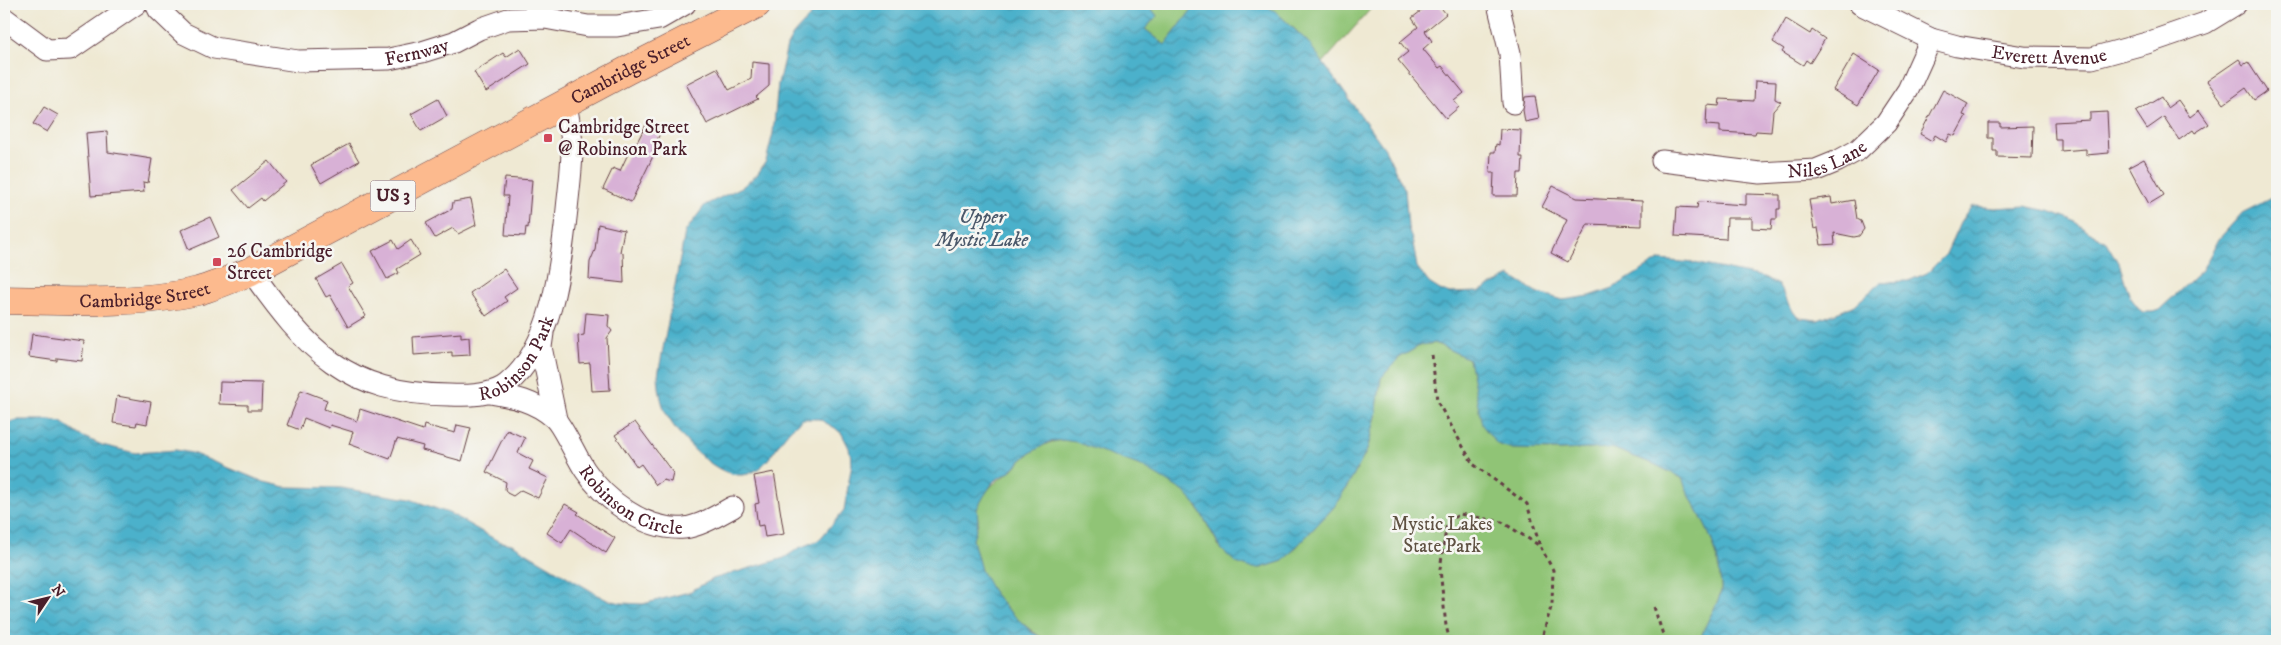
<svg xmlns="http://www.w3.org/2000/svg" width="2281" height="645" font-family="'IM FELL DW Pica',serif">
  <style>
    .park { fill: #90c476; stroke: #6d7250 }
    .water { fill: url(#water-waves); stroke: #4b687b }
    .building { fill: #d8b1d6 }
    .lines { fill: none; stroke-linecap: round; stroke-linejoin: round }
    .minor-casing { stroke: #633d44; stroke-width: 23 }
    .highway-casing { stroke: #633d44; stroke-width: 29 }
    .path { stroke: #633d44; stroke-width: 3; stroke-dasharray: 4 4; stroke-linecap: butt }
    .minor { stroke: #fff; stroke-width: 21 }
    .highway { stroke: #fcba8e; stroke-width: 28 }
    .poi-dot { fill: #d1495b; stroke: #f6f6f2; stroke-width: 2 }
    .labels { text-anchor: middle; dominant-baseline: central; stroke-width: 5; stroke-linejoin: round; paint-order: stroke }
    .shield { fill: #f6f6f2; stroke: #7e6067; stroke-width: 1 }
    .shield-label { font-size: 18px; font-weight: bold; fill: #4a1f2b }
    .street-label { font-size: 19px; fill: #4a1f2b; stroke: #f6f6f2 }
    .poi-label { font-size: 19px; fill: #4a1f2b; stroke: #f6f6f2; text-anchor: start }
    .park-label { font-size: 19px; fill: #5f5142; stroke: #f6f6f2 }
    .water-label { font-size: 20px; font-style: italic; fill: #4b596b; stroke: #f6f6f2 }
  </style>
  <defs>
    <pattern id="water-waves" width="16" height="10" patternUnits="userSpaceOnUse" patternTransform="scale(1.25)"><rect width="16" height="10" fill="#4cb1cb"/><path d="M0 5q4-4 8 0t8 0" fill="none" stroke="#418fa5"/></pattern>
  </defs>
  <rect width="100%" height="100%" fill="#f6f6f2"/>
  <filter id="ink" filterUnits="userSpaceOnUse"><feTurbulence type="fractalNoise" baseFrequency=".02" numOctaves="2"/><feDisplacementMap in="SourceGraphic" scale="10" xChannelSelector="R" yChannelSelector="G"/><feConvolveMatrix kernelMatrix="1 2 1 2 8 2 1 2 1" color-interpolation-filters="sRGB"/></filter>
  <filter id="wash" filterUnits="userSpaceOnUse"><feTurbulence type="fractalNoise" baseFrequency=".0096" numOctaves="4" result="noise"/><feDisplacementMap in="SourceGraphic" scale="20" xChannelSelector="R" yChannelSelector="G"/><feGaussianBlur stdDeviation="1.12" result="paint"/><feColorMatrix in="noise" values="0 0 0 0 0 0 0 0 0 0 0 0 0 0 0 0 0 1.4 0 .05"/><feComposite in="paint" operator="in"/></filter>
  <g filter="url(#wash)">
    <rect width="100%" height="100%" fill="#efe9d3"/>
    <g class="park">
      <path d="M1148 4H1196L1165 45 1145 29 1157 16Z"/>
      <path d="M1263 4H1375L1323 63C1306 39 1287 19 1263 4Z"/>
      <path d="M1435 343 1469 359 1476 390 1497 444 1513 449 1560 450 1612 448 1656 465 1682 478C1696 514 1717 536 1720 576 1720 580 1722 586 1721 591 1718 606 1701 629 1701 641H1239L1223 638 1217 641H1047C1012 619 978 585 973 541 973 535 976 529 978 523 978 518 976 512 977 508 983 487 1001 480 1015 467 1031 450 1050 437 1074 441 1104 447 1161 471 1183 491 1197 503 1204 519 1213 535 1216 539 1218 547 1223 551 1233 558 1249 562 1261 568L1283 561 1334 507 1353 477 1367 450 1376 416 1381 378 1399 358 1421 345Z"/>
    </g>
    <path class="water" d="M835 4H1148L1157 16 1145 29 1165 45 1196 4H1263L1275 11 1308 42 1385 149 1405 190 1408 227 1413 243 1417 267 1429 283 1440 290 1450 293 1478 292 1510 276 1536 292 1563 300 1590 296 1613 288 1659 260 1694 263 1764 277 1778 285 1794 313 1800 318 1818 320 1844 310 1856 304 1881 282 1908 281 1927 273 1946 254 1960 223 1971 207 1975 206 1995 208 2025 206 2049 211 2070 219 2106 242 2120 266 2130 297 2142 312H2153L2159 310 2202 270 2219 239 2242 213 2277 195V641H1701C1701 629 1718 606 1721 591 1722 586 1720 580 1720 576 1717 536 1696 514 1682 478L1656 465 1612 448 1560 450 1513 449 1497 444 1482 425 1469 359 1435 343 1421 345 1399 358 1381 378 1376 416 1367 450 1353 477 1334 507 1283 561 1261 568H1251L1236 563 1222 550 1197 506 1183 491 1141 466 1076 442 1062 440 1049 442 1027 455 1009 472 994 481 984 496 977 509 978 521 973 540 981 570 992 590 1006 608 1032 632 1047 641H4V424L17 420H49L61 422 79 435 102 445 135 453 176 450 192 453 264 482 286 487 341 488 410 499 451 514 498 541 512 544 605 599 621 603 643 604 689 592 713 579 784 558 799 548 819 540 844 510 852 463 849 448 842 434 835 428 819 419H803C796 424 789 430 784 437 774 451 762 474 742 475 717 477 683 441 671 422 661 408 659 391 658 375L685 232 705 205 742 187 757 175 766 161 773 133 778 84 787 46 793 35 812 14 824 11Z"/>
    <g id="blocks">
      <g class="building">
        <path d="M1430 4H1438L1446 14 1425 31 1432 41 1423 49 1439 68 1442 66 1464 93 1454 101 1459 107 1446 118 1398 60 1408 52 1400 42 1418 27 1412 18Z"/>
        <path d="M1786 19 1810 34 1812 30 1825 39 1810 63 1806 60 1803 65 1782 52 1784 49 1773 42Z"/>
        <path d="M520 48 530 64 486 92 474 72 503 53 506 57Z"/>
        <path d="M1854 54 1879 70 1858 105 1833 90Z"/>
        <path d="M2239 59 2243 65 2248 62 2267 91 2254 100 2246 88 2224 104 2207 81Z"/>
        <path d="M752 62 769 64V86L756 97 758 99 707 124 686 84 717 68 729 90 751 79Z"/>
        <path d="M1755 81 1776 82 1775 99 1781 102 1773 111 1771 132 1756 131 1755 134 1720 132V126L1706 125 1707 105 1719 106 1720 99 1754 101Z"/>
        <path d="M1943 90 1968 104 1963 115 1966 116 1955 136 1950 134 1946 142 1935 135 1932 141 1920 134Z"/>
        <path d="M1535 96 1539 119 1525 122 1523 110 1525 97Z"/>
        <path d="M2161 97 2167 108 2178 100 2190 117 2199 110 2209 124 2195 133 2193 130 2179 140 2164 117 2147 129 2136 112Z"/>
        <path d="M438 99 447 116 421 131 411 114Z"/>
        <path d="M44 107 58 115 47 132 33 124Z"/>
        <path d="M2107 112 2109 153 2086 155V149L2061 151V139H2055L2054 122 2090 120V113Z"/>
        <path d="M648 121 663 127 652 151 655 152 631 202 603 189 613 168 620 171 633 143 636 144Z"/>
        <path d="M1988 123H2000V127L2033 126 2032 158 1997 157V151H1993V138H1988Z"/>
        <path d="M1500 129 1521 130 1520 157H1523L1522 173H1518L1517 196H1493L1494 173H1490L1491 152H1495L1496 144 1499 145Z"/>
        <path d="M107 131 108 152 152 159 148 183 143 182 144 192 91 196 86 133Z"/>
        <path d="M349 144 359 161 321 183 311 165Z"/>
        <path d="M2144 159 2164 195 2149 204 2129 167Z"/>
        <path d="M269 161 286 182 263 201 261 198 248 208 233 190Z"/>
        <path d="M505 178 532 180 528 228 526 227 525 236 505 235 508 196H503Z"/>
        <path d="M1553 186 1577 198 1642 201V226L1588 224 1568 262 1551 253 1567 220 1542 207Z"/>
        <path d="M1746 194 1780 195V209H1777V219H1772L1771 229 1752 228V218H1727L1726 239 1675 236 1677 207 1697 208 1698 202 1746 205Z"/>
        <path d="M1831 197 1832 204 1854 200 1857 219 1861 221 1864 229 1859 236 1854 237 1834 233 1835 244 1821 245 1818 228 1814 229 1809 200Z"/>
        <path d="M471 199 476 225 458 234 453 228 435 238 426 223 452 209 453 202Z"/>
        <path d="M210 217 219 237 189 250 181 230Z"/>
        <path d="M598 224 624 230 620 252 623 253 624 283 589 279 590 262 595 250Z"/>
        <path d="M393 240 398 249 411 240 420 255 397 269 399 273 387 279 372 251Z"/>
        <path d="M342 264 353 283 348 286 366 316 348 327 330 295 326 297 316 279Z"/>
        <path d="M504 269 517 288 504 297 507 301 486 316 470 293Z"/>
        <path d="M586 313 609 315 608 326 612 331 607 338 610 390 592 391 590 363 580 364 578 336 584 335Z"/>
        <path d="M461 333V338L469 337 470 355 452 356V352L414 355 413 337Z"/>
        <path d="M32 334 84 341 82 361 57 358V361L29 357Z"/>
        <path d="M220 382 262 383 261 410H248V405L219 404Z"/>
        <path d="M301 390 327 400 324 409 357 421 360 409 423 430 424 425 455 433 457 425 471 428 462 461 422 450 423 446 397 439 390 459 349 444 353 432 330 425 329 428 304 418 300 430 287 425Z"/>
        <path d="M117 396 151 402 147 424 137 422 136 426 113 423Z"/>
        <path d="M635 422 673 473 671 482 663 480 656 485 641 464 637 467 615 435Z"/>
        <path d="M507 430 525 438 518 453 533 461 529 469 548 478 538 498 521 490 513 496 507 493 505 489 506 482 486 472Z"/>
        <path d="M774 472 784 534 765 537 763 525 758 526 755 504 759 503 754 476Z"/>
        <path d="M565 504 579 512 577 514 615 538 606 553 571 529 562 543 547 533Z"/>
      </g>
    </g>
  </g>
  <g filter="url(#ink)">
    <use href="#blocks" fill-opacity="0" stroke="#633d44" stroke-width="1"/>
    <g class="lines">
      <defs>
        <g id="minor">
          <path id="s1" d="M156 4 159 10 183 33 214 48 298 61 389 59 422 52 454 42 479 29 508 19 545 18 588 26H617L659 19 685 4"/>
          <path d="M1498 4 1510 53 1513 103"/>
          <path id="s2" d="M1860 4 1931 39 1957 46 2024 57 2092 58 2147 43 2205 23 2236 4"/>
          <path d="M4 18 47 50 70 49 136 4"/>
          <path id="s3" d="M1662 161 1760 173 1816 170 1838 161 1858 150 1886 123 1908 90 1931 39"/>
          <path id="s4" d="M251 271C307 350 346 394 449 395 468 396 492 396 507 384 553 347 561 263 567 209 569 189 572 168 572 148 572 133 568 118 566 103"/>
          <path d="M543 333 541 347 556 419"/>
          <path id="s5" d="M490 393C514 397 535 401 554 418 563 426 576 457 585 470 605 500 645 531 684 528 701 526 718 515 733 507"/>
        </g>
        <g id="highway">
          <path id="s6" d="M4 300C65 301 138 305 198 291 216 286 234 278 251 271L626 71 757 4"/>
        </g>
      </defs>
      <use href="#minor" class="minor-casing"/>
      <use href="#highway" class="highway-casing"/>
      <g class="path">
        <path d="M1432 355 1437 401 1473 464 1527 504 1540 546"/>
        <path d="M1654 607 1665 641"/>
        <path d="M1450 641 1446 626 1440 569 1447 523 1460 514 1502 522 1540 546 1553 570 1552 604 1541 641"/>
      </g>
      <use href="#minor" class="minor"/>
      <use href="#highway" class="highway"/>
    </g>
  </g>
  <g class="poi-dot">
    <rect x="543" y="133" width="10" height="10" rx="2.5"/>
    <rect x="212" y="257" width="10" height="10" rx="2.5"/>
  </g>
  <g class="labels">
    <rect class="shield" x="370.5" y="180.5" width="45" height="31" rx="4"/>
    <g class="shield-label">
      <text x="393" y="196">US 3</text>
    </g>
    <g class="street-label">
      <text stroke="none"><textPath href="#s1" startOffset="279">Fernway</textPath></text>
      <text stroke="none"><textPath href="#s2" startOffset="199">Everett Avenue</textPath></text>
      <text stroke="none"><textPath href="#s6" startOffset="681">Cambridge Street</textPath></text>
      <text stroke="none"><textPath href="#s3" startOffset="168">Niles Lane</textPath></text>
      <text stroke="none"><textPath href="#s6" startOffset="141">Cambridge Street</textPath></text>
      <text stroke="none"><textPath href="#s4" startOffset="331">Robinson Park</textPath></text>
      <text stroke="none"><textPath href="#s5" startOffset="188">Robinson Circle</textPath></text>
    </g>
    <g class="poi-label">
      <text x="558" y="127">Cambridge Street<tspan x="558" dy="22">@ Robinson Park</tspan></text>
      <text x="227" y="251">26 Cambridge<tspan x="227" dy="22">Street</tspan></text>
    </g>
    <g class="park-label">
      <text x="1442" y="524">Mystic Lakes<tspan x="1442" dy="22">State Park</tspan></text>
    </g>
    <g class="water-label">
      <text x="982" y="217">Upper<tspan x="982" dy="23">Mystic Lake</tspan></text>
    </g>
  </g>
  <rect width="2281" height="645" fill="none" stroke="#f6f6f2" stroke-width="20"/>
  <g transform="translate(48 598) rotate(55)" stroke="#f6f6f2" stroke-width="4" paint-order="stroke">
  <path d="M0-4L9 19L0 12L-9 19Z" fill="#4a1f2b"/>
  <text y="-8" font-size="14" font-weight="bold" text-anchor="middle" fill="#4a1f2b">N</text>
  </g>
</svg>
